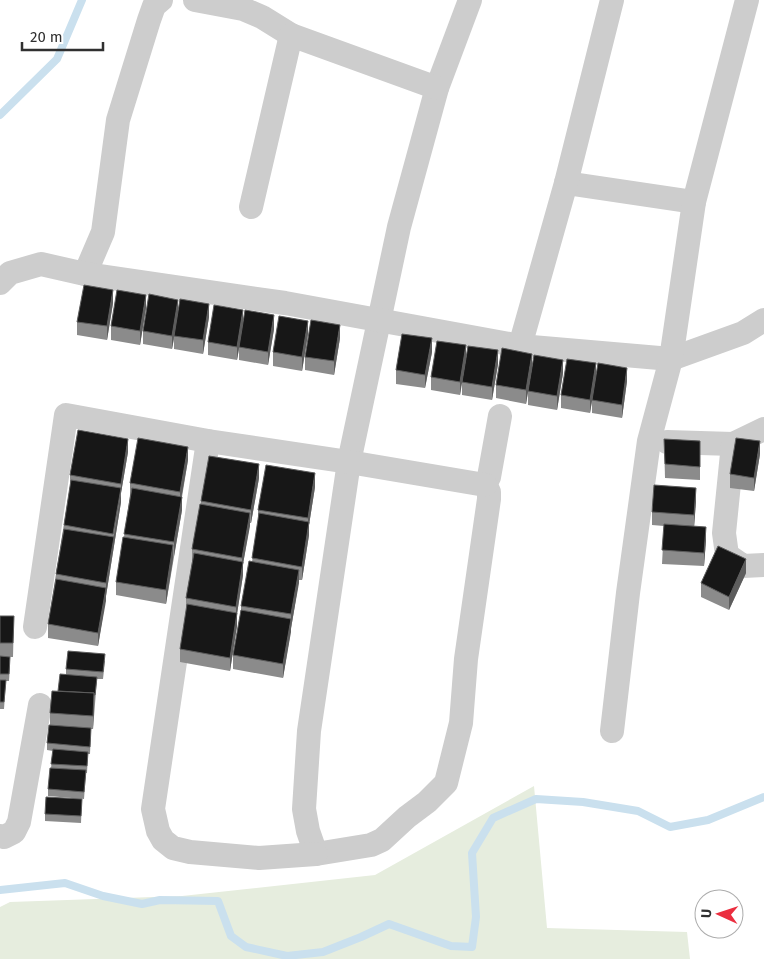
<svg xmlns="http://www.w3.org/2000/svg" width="764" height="959" font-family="'Fira Sans',sans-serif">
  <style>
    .green { fill: #e6edde }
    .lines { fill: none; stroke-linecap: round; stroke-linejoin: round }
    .stream { stroke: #cae0ee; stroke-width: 8 }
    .minor { stroke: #cdcdcd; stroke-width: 24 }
    .wall { fill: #8b8b8b }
    .shaded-wall { fill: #5d5d5d }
    .building { fill: #171717; stroke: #5d5d5d }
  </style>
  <rect width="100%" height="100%" fill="#fff"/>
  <path class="green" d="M534 786 547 928 687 932 690 959H0V907L10 902 182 896 375 875Z"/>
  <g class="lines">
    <g class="stream">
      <path d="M0 115 57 59 82 0"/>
      <path d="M0 890 65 883 103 896 142 904 160 900 218 901 231 936 246 947 287 956 323 952 361 937 389 924 451 946 472 947 476 917 472 853 493 818 536 799 583 802 638 811 670 827 708 820 764 797"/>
    </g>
    <g class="minor">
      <path d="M195 0 243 9 262 17 291 35"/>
      <path d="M470 0 437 88 399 227 349 462 309 731 304 809 308 831 316 854 371 845 382 840 407 817 427 802 446 783 461 723 466 659 489 499V492L485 485"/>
      <path d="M566 183 694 202"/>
      <path d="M251 207 291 35 437 88"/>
      <path d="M85 274 103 232 118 120 149 20 154 6 161 0"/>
      <path d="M0 283 10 273 41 264 85 274 285 303 520 346 671 359 743 333 764 320"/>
      <path d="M520 346 566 183 612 0"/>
      <path d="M208 441 153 809 158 831 163 840 173 848 190 852 259 858 316 854"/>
      <path d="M667 442 733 444 764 429"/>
      <path d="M733 444 724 533 727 555 743 566 764 565"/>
      <path d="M485 485 489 477 500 416"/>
      <path d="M35 627 66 415 208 441 349 462 485 485"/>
      <path d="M612 731 628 593 649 441 671 359 694 202 747 0"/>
      <path d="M0 836 4 837 14 832 19 822 40 705"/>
    </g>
  </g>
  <g class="wall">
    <path d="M113 303 107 340 77 335V322Z"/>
    <path d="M146 308 140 345 111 340V326Z"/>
    <path d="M178 310 209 317 203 354 174 349V339L172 349 143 344V331Z"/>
    <path d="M243 321 274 329 268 365 239 360V349L237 360 208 355V342Z"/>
    <path d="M308 334 302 371 273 366V352Z"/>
    <path d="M340 338 334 375 305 370V357Z"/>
    <path d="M466 345 460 395 431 390V377Z"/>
    <path d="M432 352 425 388 396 384V370Z"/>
    <path d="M498 364 492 400 462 395V382Z"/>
    <path d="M532 367 526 404 496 398V385Z"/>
    <path d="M563 373 557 410 528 405V391Z"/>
    <path d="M596 374 627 381 622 418 592 413V400L590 413 561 408V395Z"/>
    <path d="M664 439 700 441V480L665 478Z"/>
    <path d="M128 452 121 493V502L98 646 48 638V624L70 486V475Z"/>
    <path d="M760 454 754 491 730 488V474Z"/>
    <path d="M188 460 182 497V510L166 604 116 595V582L124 537 130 495V483Z"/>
    <path d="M259 478 251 523H250L243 564V575L237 614V626L230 671 180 662V649L186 612V598L192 562V549L201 504V501Z"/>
    <path d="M315 487 309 525V535L302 580H299L283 678 233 669V655L241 610V606L252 562 258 520V510Z"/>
    <path d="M696 501 694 526 706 540 704 566 662 564 664 526 652 525V512Z"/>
    <path d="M746 573 729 610 701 597V583Z"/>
    <path d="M0 616H14L13 657H8L10 664 9 681H6L4 709H0Z"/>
    <path d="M105 661 103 679H97L93 729H91L90 754H88L87 773H86L84 799 48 796V789L51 768 53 751 47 750V743L50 725V713L58 691 66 675V669Z"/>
    <path d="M82 799 81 823 45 821V814Z"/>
  </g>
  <g class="shaded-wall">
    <path d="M113 290V303L107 340V326Z"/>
    <path d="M146 295V308L140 345V331Z"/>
    <path d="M178 300V313L172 349V336Z"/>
    <path d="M209 304V317L203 354V340Z"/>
    <path d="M243 310V324L237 360V347Z"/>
    <path d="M274 315V329L268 365V352Z"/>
    <path d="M308 321V334L302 371V357Z"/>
    <path d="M340 325V338L334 375V361Z"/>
    <path d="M432 338V352L425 388V375Z"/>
    <path d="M466 345V359L460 395V382Z"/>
    <path d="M498 350V364L492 400V387Z"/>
    <path d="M532 354V367L526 404V390Z"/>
    <path d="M563 360V373L557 410V396Z"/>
    <path d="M596 363V377L590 413V400Z"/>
    <path d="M627 368V381L622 418V405Z"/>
    <path d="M128 439V452L121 493V502L106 596V583L121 492V484Z"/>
    <path d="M760 441V454L754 491V478Z"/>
    <path d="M188 447V460L180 505V492Z"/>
    <path d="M259 464V478L251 523V510Z"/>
    <path d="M315 473V487L309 525V535L302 580V567L308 529V518Z"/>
    <path d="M696 488V501L694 528V515Z"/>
    <path d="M182 497V510L174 556V542Z"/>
    <path d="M250 513V526L243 564V575L237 614V626L230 671V658L236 619V607L242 569V558Z"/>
    <path d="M706 527V540L704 566V553Z"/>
    <path d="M173 545V559L166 604V590Z"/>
    <path d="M746 559V573L729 610V597Z"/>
    <path d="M299 570V583L291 628V614Z"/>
    <path d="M106 588V601L98 646V633Z"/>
    <path d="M291 619V632L283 678V664Z"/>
    <path d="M94 693V707L93 729V716Z"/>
  </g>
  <g class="building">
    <path d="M84 285 113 290 107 326 77 322Z"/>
    <path d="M117 290 146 295 140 331 111 326Z"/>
    <path d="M149 294 178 300 172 336 143 331Z"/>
    <path d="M180 299 209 304 203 340 174 336Z"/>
    <path d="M214 305 243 310 237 347 208 342Z"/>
    <path d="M245 310 274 315 268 352 239 347Z"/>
    <path d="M279 316 308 321 302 357 273 352Z"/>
    <path d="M311 320 340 325 334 361 305 357Z"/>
    <path d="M402 334 432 338 425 375 396 370Z"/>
    <path d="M437 341 466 345 460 382 431 377Z"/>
    <path d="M468 346 498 350 492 387 462 382Z"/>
    <path d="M502 348 532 354 526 390 496 385Z"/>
    <path d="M534 355 563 360 557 396 528 391Z"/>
    <path d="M567 359 596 363 590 400 561 395Z"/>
    <path d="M598 363 627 368 622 405 592 400Z"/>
    <path d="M78 430 128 439 121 484 70 475Z"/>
    <path d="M138 438 188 447 180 492 130 483Z"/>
    <path d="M736 438 760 441 754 478 730 474Z"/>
    <path d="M664 439 700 441V467L665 464Z"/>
    <path d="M209 456 259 464 251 510 201 501Z"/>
    <path d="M266 465 315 473 308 518 258 510Z"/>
    <path d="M71 480 121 488 113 534 64 525Z"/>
    <path d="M654 485 696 488 694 515 652 512Z"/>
    <path d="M132 488 182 497 174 542 124 534Z"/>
    <path d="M200 504 250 513 242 558 192 549Z"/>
    <path d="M259 513 309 522 302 567 252 558Z"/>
    <path d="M664 524 706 527 704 553 662 550Z"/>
    <path d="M64 529 114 537 106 583 56 574Z"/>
    <path d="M123 537 173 545 166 590 116 582Z"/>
    <path d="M718 546 746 559 729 597 701 583Z"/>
    <path d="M194 553 243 562 236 607 186 598Z"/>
    <path d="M249 561 299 570 291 614 241 606Z"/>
    <path d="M56 579 106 588 98 633 48 624Z"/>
    <path d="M187 604 237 613 230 658 180 649Z"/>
    <path d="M241 610 291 619 283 664 233 655Z"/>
    <path d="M0 616H14L13 643H0Z"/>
    <path d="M68 651 105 654 103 672 66 669Z"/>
    <path d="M0 656 10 657 9 674H0Z"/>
    <path d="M60 674 97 677 95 695H94V693L58 691Z"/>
    <path d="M0 680H6L4 702H0Z"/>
    <path d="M52 691 94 693 93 716 50 713Z"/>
    <path d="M49 725 91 728 90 747 47 743Z"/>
    <path d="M53 749 88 752 87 766 51 764Z"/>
    <path d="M50 768 86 770 84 792 48 789Z"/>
    <path d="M46 797 82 799 81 816 45 814Z"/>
  </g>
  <g transform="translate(719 914) rotate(273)"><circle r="24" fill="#ffffff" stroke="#acacac"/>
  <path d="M0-4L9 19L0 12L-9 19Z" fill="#eb2e3f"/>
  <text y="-8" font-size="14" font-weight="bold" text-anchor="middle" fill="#303030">U</text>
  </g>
  <path d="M22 42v8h81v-8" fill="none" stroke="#303030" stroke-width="2.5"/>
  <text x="30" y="42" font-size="15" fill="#303030" stroke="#ffffff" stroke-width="4" paint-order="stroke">20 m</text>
</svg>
